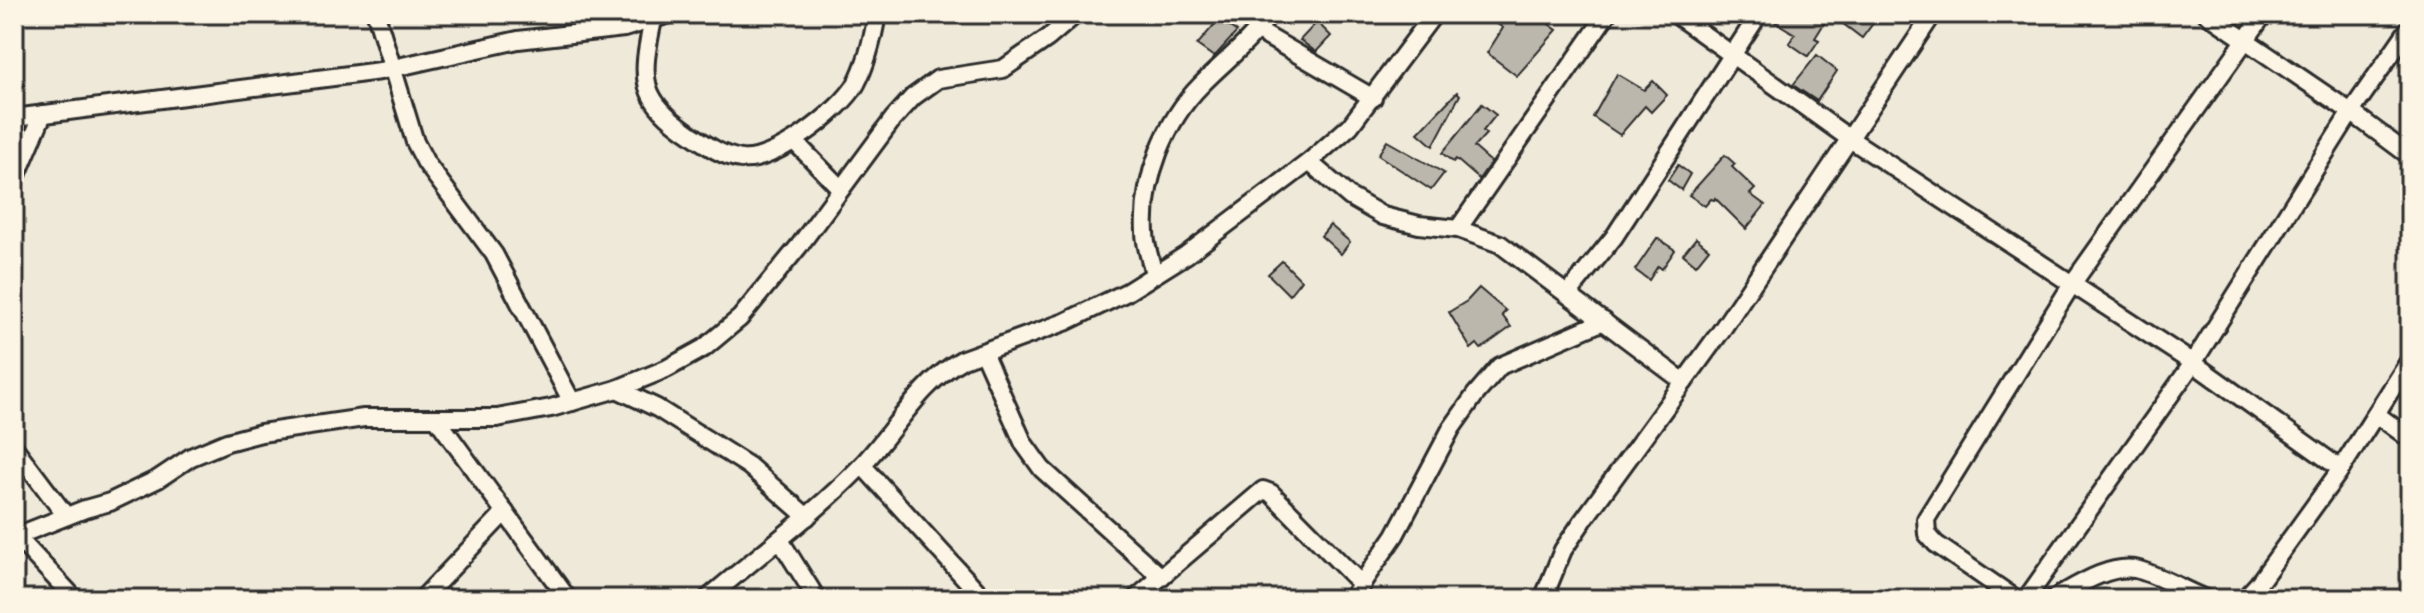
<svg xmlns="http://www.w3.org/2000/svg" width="2424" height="613" font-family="Mali,sans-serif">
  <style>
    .building { fill: #bcb7ac; stroke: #2b2b2b; stroke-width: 2 }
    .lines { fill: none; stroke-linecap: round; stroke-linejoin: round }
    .minor-casing { stroke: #2b2b2b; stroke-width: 22 }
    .minor { stroke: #fcf5e5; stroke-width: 16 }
  </style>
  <rect width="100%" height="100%" fill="#efe9da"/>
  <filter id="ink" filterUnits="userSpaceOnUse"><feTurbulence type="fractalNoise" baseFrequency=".0125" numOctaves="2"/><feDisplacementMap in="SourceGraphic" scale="16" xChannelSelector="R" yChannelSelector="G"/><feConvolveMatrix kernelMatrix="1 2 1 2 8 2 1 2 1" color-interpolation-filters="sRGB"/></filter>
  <g filter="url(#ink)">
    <g class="building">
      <path d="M1501 14H1535L1557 30 1517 76 1487 53 1503 28 1496 23Z"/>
      <path d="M1770 14H1880L1862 38 1830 14 1815 38 1819 40 1808 56 1789 43 1795 34 1769 18Z"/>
      <path d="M1219 19 1237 32 1214 57 1197 45Z"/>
      <path d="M1317 22 1331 36 1316 52 1300 40Z"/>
      <path d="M1817 55 1837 71 1817 101 1793 85Z"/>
      <path d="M1617 74 1644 90 1653 81 1667 95 1651 112 1645 106 1620 135 1593 117Z"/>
      <path d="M1457 92 1460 95 1433 146 1418 133Z"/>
      <path d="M1482 104 1496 115 1483 131 1486 134 1474 147 1491 162 1479 179 1456 159 1453 162 1442 153Z"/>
      <path d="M1387 141 1444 173 1431 190 1378 155Z"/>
      <path d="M1725 155 1735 164 1732 167 1755 189 1750 194 1765 205 1746 229 1715 198 1714 200 1711 199 1705 206 1689 195Z"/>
      <path d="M1678 165 1690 174 1681 190 1668 180Z"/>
      <path d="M1330 225 1350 242 1341 254 1321 236Z"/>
      <path d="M1657 238 1675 250 1662 269 1658 266 1649 280 1635 270Z"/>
      <path d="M1696 238 1709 249 1696 265 1683 254Z"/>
      <path d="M1282 261 1301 280 1289 295 1268 274Z"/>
      <path d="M1479 288 1506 311 1502 315 1511 327 1481 349 1477 344 1471 349 1449 312 1467 301Z"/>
    </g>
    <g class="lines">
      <defs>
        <g id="minor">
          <path d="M376 14 415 142 426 163 494 254 572 402"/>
          <path d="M1675 14 1850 139 2193 363 2341 469"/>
          <path d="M2207 14 2351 112 2410 156"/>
          <path d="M653 20C640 80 639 99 692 135 708 146 722 156 741 159 772 164 841 111 856 84 867 63 873 38 877 14"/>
          <path d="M1258 31 1373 98"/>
          <path d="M14 118 380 71 518 40 624 28 670 14"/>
          <path d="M794 141 841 189"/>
          <path d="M1309 162 1350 197 1383 216 1419 225 1458 229 1500 244 1684 382"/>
          <path d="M14 182 43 114"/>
          <path d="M1458 229 1607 14"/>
          <path d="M1154 274C1151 261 1145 246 1145 232 1142 180 1165 121 1201 85 1224 61 1251 42 1269 14"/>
          <path d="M1568 294 1614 237 1759 14"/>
          <path d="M983 352 1024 444 1042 469 1161 577"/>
          <path d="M617 389 657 408 749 466 807 517"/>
          <path d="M2376 414 2410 439"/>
          <path d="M437 419 568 599"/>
          <path d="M14 447 66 516"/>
          <path d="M862 465 984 599"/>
          <path d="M16 536 75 599"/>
          <path d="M14 537 85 509 110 502 158 479 191 457 227 442 261 433 364 418H497L551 408 617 389 666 369 704 348 740 318 799 246 893 119 913 97 938 79 1003 69 1048 38 1076 14"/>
          <path d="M780 540 817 599"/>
          <path d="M422 599 505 512"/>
          <path d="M707 599C758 555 814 515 861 466 895 431 919 383 963 359L1065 322 1127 292 1186 255 1309 162 1350 126 1434 14"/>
          <path d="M1135 599 1263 490 1271 493 1362 585"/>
          <path d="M1351 599 1395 535 1451 429 1475 395 1500 366 1604 321"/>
          <path d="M1543 599 1563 550 1582 522 1721 331 1933 14"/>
          <path d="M2016 599 1936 544 1927 534 1926 519 2072 284 2264 14"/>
          <path d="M2026 599 2193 363 2351 112 2410 27"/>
          <path d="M2053 599C2077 586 2107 565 2135 569 2153 572 2187 592 2206 599"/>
          <path d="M2244 599 2258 584 2341 469 2410 360"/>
        </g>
      </defs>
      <use href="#minor" class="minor-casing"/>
      <use href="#minor" class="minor"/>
    </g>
  </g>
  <rect width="2424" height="613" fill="none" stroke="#fcf5e5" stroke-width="48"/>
  <rect x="24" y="24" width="2376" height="565" fill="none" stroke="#2b2b2b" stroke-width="3" filter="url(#ink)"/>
</svg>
